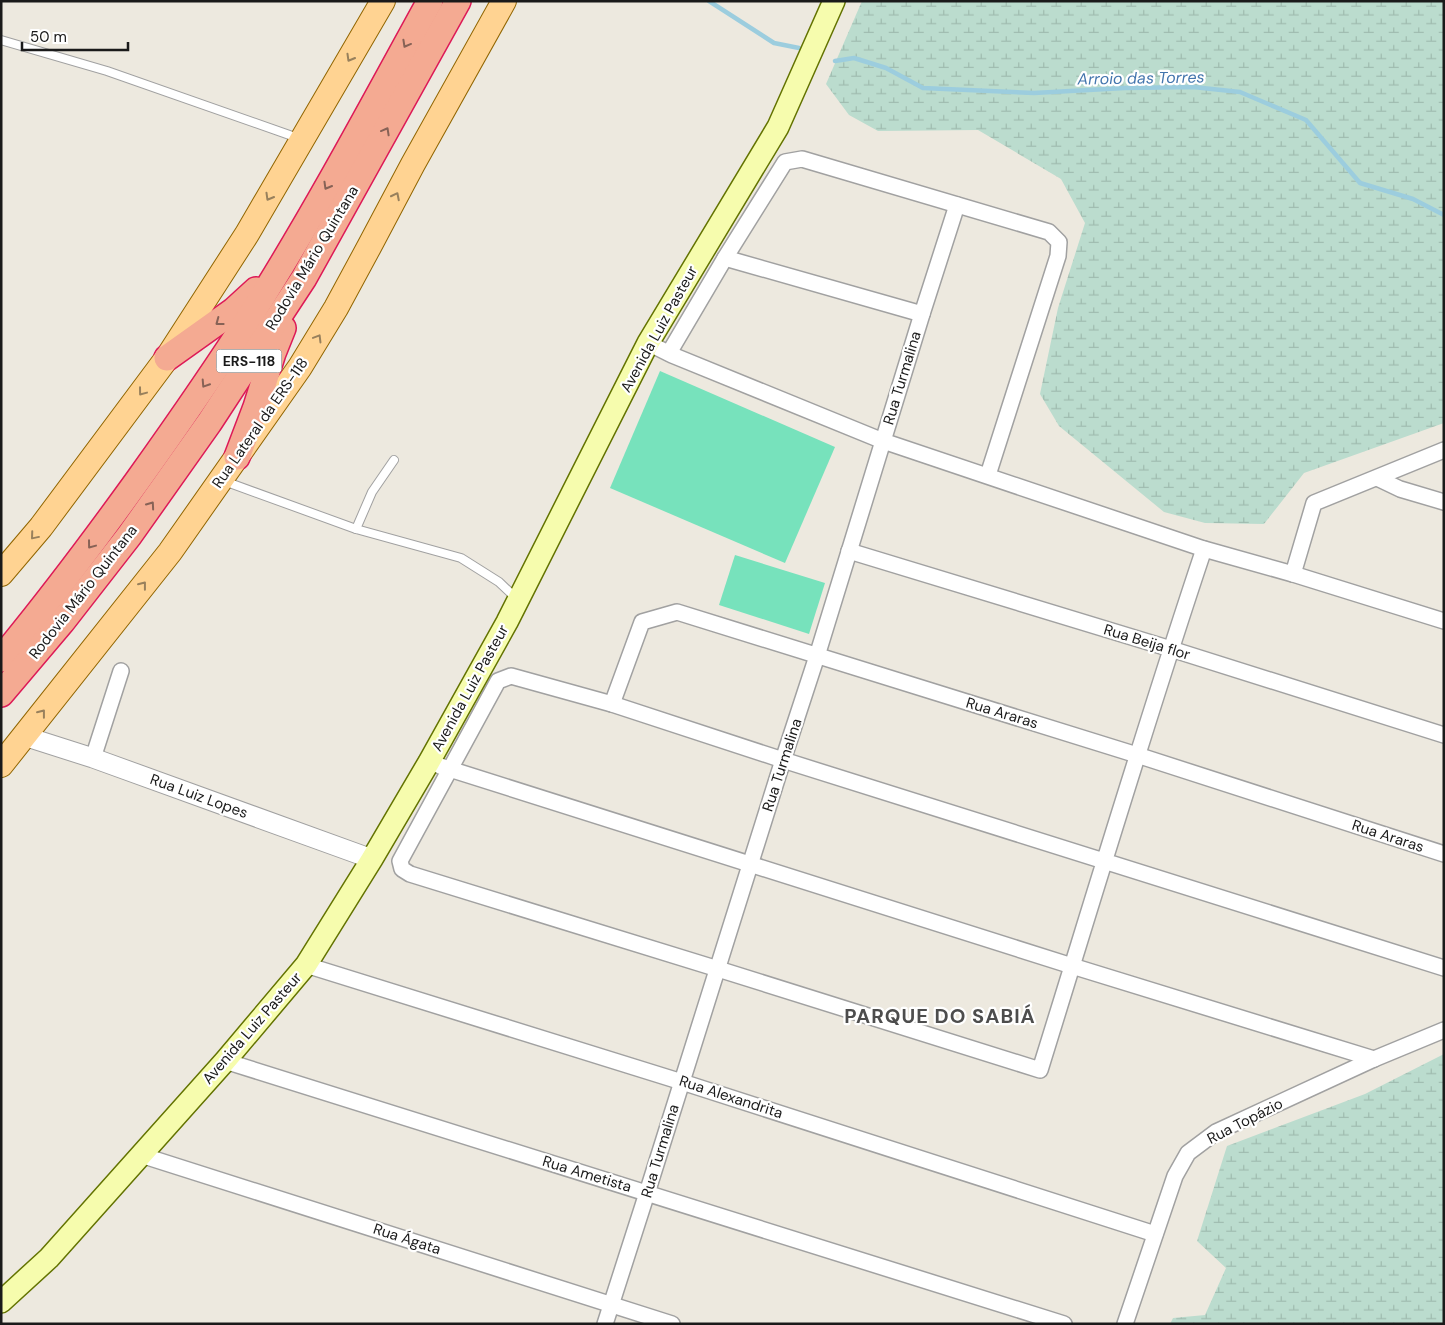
<svg xmlns="http://www.w3.org/2000/svg" width="1445" height="1325" font-family="'DM Sans',sans-serif">
  <style>
    .wetland { fill: url(#wetland-marsh) }
    .pitch { fill: #77e2bc }
    .lines { fill: none; stroke-linecap: round; stroke-linejoin: round }
    .stream { stroke: #9ccdde; stroke-width: 4.5 }
    .service-casing { stroke: #a1a1a1; stroke-width: 10 }
    .minor-casing { stroke: #a1a1a1; stroke-width: 18 }
    .tertiary-casing { stroke: #a1a1a1; stroke-width: 21 }
    .secondary-casing { stroke: #637300; stroke-width: 24 }
    .primary-casing { stroke: #916500; stroke-width: 26 }
    .trunk-casing { stroke: #dd1a57; stroke-width: 28 }
    .service { stroke: #fff; stroke-width: 8 }
    .minor { stroke: #fff; stroke-width: 15 }
    .tertiary { stroke: #fff; stroke-width: 19 }
    .secondary { stroke: #f6fcad; stroke-width: 21 }
    .primary { stroke: #ffd392; stroke-width: 24 }
    .trunk { stroke: #f4aa92; stroke-width: 25 }
    .oneway { stroke: #876256 }
    .oneway2 { stroke: #98805c }
    .labels { text-anchor: middle; dominant-baseline: central; stroke-width: 4.5; stroke-linejoin: round; paint-order: stroke }
    .shield { fill: #fff; stroke: #5f5f5f; stroke-width: 1 }
    .shield-label { font-size: 14px; font-weight: bold; fill: #1a1a1a }
    .street-label { font-size: 15px; fill: #1a1a1a; stroke: #fff }
    .water-label { font-size: 16px; font-style: italic; fill: #4375ad; stroke: #fff }
    .district-label { font-size: 20px; font-weight: bold; letter-spacing: 1px; fill: #4d4d4d; stroke: #fff }
  </style>
  <defs>
    <pattern id="wetland-marsh" width="20" height="14" patternUnits="userSpaceOnUse" patternTransform="scale(1.25)"><rect width="20" height="14" fill="#bbdcce"/><path d="M1 5h8M5 5V1M11 12h8M15 12V8" fill="none" stroke="#a0bcb0"/></pattern>
  </defs>
  <rect width="100%" height="100%" fill="#ede9df"/>
  <g class="wetland">
    <path d="M862 1H1444V423L1304 473 1264 524 1205 523 1164 512 1059 426 1040 394 1058 308 1085 223 1061 179 978 130 878 131 849 115 826 84Z"/>
    <path d="M1444 1054V1324H1170L1173 1318 1205 1315 1226 1268 1197 1241 1227 1146 1365 1094Z"/>
  </g>
  <g class="pitch">
    <path d="M660 371 835 447 785 563 610 488Z"/>
    <path d="M735 555 825 583 809 634 719 605Z"/>
  </g>
  <g class="lines">
    <g class="stream">
      <path d="M709 1 774 43 799 48"/>
      <path d="M835 61 854 58 886 68 923 88 1034 93 1125 88 1193 87 1240 92 1306 120 1360 183 1413 199 1444 215"/>
    </g>
    <defs>
      <g id="service">
        <path d="M1 40 107 71 298 138"/>
        <path d="M224 481 356 529 461 558 499 582 517 599"/>
        <path d="M356 529 372 492 394 460"/>
      </g>
      <g id="minor">
        <path d="M725 258 922 314"/>
        <path d="M648 343 672 355 883 441 1204 549 1293 574 1444 621"/>
        <path d="M669 353 725 258 785 162 802 159 1049 232 1059 242 1058 256 988 475"/>
        <path d="M1377 478 1400 489 1444 502"/>
        <path d="M1204 549C1146 722 1094 896 1040 1070L718 969 410 874 402 869 400 861 498 681 511 676 612 704 783 760 1444 968"/>
        <path d="M849 551 1171 649 1444 735"/>
        <path d="M1293 574 1314 503 1444 450"/>
        <path d="M612 704 642 622 677 612 1137 755 1444 854"/>
        <path d="M93 758 121 671"/>
        <path d="M440 766 1072 966 1374 1059"/>
        <path d="M306 965 682 1082 1155 1234"/>
        <path d="M225 1061 1064 1324"/>
        <path d="M141 1155 672 1324"/>
        <path d="M605 1324 647 1193 783 760 817 656 922 314 957 205"/>
        <path d="M1125 1324 1175 1176 1188 1153 1216 1132 1374 1059 1444 1030"/>
      </g>
      <path id="tertiary" d="M24 736 93 758 372 859"/>
      <path id="secondary" d="M1 1302 49 1258 225 1061 306 965 372 859 429 762 507 622 648 343 778 127 834 1"/>
      <g id="primary">
        <path d="M1 574 41 527 167 358 247 234 383 1"/>
        <path d="M1 765 170 552 300 367 336 308 369 247 413 164 504 1"/>
      </g>
      <g id="trunk">
        <path d="M167 358 233 311 256 290"/>
        <path d="M237 457 256 407 273 353 283 328"/>
        <path d="M1 659C49 601 94 541 138 480 178 424 217 368 254 310 317 210 373 105 430 1"/>
        <path d="M1 694 62 622 129 536 209 423 304 278 458 1"/>
      </g>
    </defs>
    <use href="#service" class="service-casing"/>
    <use href="#minor" class="minor-casing"/>
    <use href="#tertiary" class="tertiary-casing"/>
    <use href="#secondary" class="secondary-casing"/>
    <use href="#primary" class="primary-casing"/>
    <use href="#trunk" class="trunk-casing"/>
    <use href="#service" class="service"/>
    <use href="#minor" class="minor"/>
    <use href="#tertiary" class="tertiary"/>
    <use href="#secondary" class="secondary"/>
    <use href="#primary" class="primary"/>
    <use href="#trunk" class="trunk"/>
  </g>
  <defs><path id="oneway-chevron" d="M-2-3.5L2.5 0L-2 3.5" fill="none" stroke-width="1.6" stroke-linecap="round" stroke-linejoin="round" transform="scale(1.25)"/></defs>
  <g class="oneway">
    <use href="#oneway-chevron" transform="translate(406 44) rotate(119)"/>
    <use href="#oneway-chevron" transform="translate(386 131) rotate(-61)"/>
    <use href="#oneway-chevron" transform="translate(327 186) rotate(120)"/>
    <use href="#oneway-chevron" transform="translate(219 322) rotate(143)"/>
    <use href="#oneway-chevron" transform="translate(205 384) rotate(123)"/>
    <use href="#oneway-chevron" transform="translate(151 505) rotate(-55)"/>
    <use href="#oneway-chevron" transform="translate(91 545) rotate(127)"/>
  </g>
  <g class="oneway2">
    <use href="#oneway-chevron" transform="translate(350 58) rotate(120)"/>
    <use href="#oneway-chevron" transform="translate(396 196) rotate(-63)"/>
    <use href="#oneway-chevron" transform="translate(269 197) rotate(120)"/>
    <use href="#oneway-chevron" transform="translate(318 338) rotate(-59)"/>
    <use href="#oneway-chevron" transform="translate(142 392) rotate(127)"/>
    <use href="#oneway-chevron" transform="translate(34 536) rotate(130)"/>
    <use href="#oneway-chevron" transform="translate(143 585) rotate(-52)"/>
    <use href="#oneway-chevron" transform="translate(42 713) rotate(-52)"/>
  </g>
  <g class="labels">
    <rect class="shield" x="216.5" y="349.5" width="65" height="23" rx="4"/>
    <g class="shield-label">
      <text x="249" y="361">ERS-118</text>
    </g>
    <g class="street-label">
      <text transform="translate(312 258) rotate(-59)">Rodovia Mário Quintana</text>
      <text transform="translate(659 329) rotate(-61)">Avenida Luiz Pasteur</text>
      <text transform="translate(902 378) rotate(-73)">Rua Turmalina</text>
      <text transform="translate(260 423) rotate(-55)">Rua Lateral da ERS-118</text>
      <text transform="translate(83 592) rotate(-52)">Rodovia Mário Quintana</text>
      <text transform="translate(1147 642) rotate(17)">Rua Beija flor</text>
      <text transform="translate(470 688) rotate(-61)">Avenida Luiz Pasteur</text>
      <text transform="translate(1002 713) rotate(17)">Rua Araras</text>
      <text transform="translate(782 765) rotate(-72)">Rua Turmalina</text>
      <text transform="translate(199 796) rotate(20)">Rua Luiz Lopes</text>
      <text transform="translate(1388 836) rotate(18)">Rua Araras</text>
      <text transform="translate(252 1028) rotate(-49)">Avenida Luiz Pasteur</text>
      <text transform="translate(731 1097) rotate(18)">Rua Alexandrita</text>
      <text transform="translate(1245 1121) rotate(-27)">Rua Topázio</text>
      <text transform="translate(660 1151) rotate(-73)">Rua Turmalina</text>
      <text transform="translate(587 1174) rotate(17)">Rua Ametista</text>
      <text transform="translate(407 1239) rotate(18)">Rua Ágata</text>
    </g>
    <g class="water-label">
      <text transform="translate(1141 78) rotate(-1)">Arroio das Torres</text>
    </g>
    <g class="district-label">
      <text x="940" y="1016">PARQUE DO SABIÁ</text>
    </g>
  </g>
  <rect width="1445" height="1325" fill="none" stroke="#1a1a1a" stroke-width="5"/>
  <path d="M22 42v8h106v-8" fill="none" stroke="#1a1a1a" stroke-width="2.5"/>
  <text x="30" y="42" font-size="15" fill="#1a1a1a" stroke="#ffffff" stroke-width="4" paint-order="stroke">50 m</text>
</svg>
